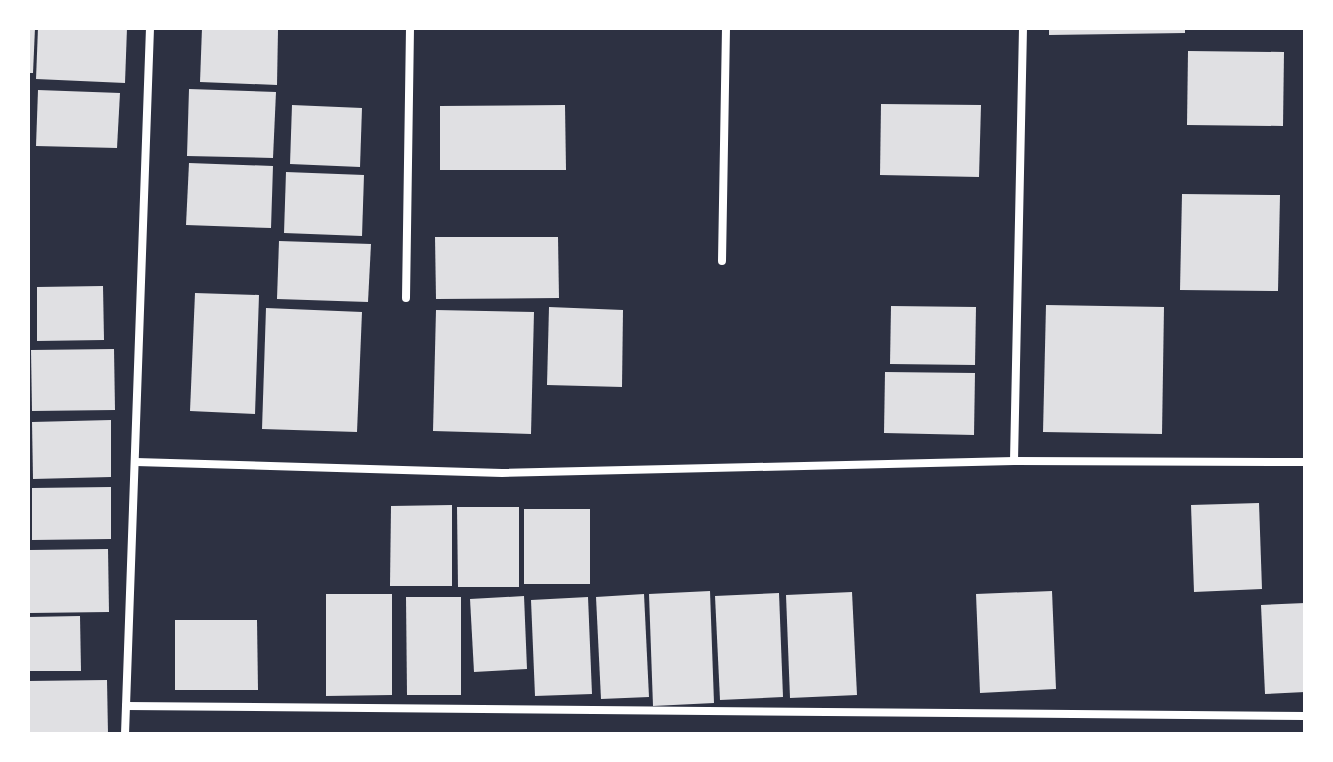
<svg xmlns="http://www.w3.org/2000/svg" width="1333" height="762" font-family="'Alegreya Sans',sans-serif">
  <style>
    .building { fill: #e0e0e3 }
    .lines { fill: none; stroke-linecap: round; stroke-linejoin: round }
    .minor { stroke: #fff; stroke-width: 8 }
  </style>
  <rect width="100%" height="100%" fill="#2d3142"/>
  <g class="building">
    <path d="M28 28H35L33 73H28Z"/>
    <path d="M38 28H127L125 83 36 79Z"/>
    <path d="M202 28 278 30 277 85 200 82Z"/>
    <path d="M1049 28H1185V33L1049 35Z"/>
    <path d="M1188 51 1284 52 1283 126 1187 125Z"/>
    <path d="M189 89 276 92 273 158 187 156Z"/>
    <path d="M38 90 120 93 117 148 36 146Z"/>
    <path d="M881 104 981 105 979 177 880 175Z"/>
    <path d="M292 105 362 108 360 167 290 164Z"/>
    <path d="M565 105 566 170H440V106Z"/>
    <path d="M189 163 273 166 271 228 186 225Z"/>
    <path d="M286 172 364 175 362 236 284 233Z"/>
    <path d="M1182 194 1280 195 1278 291 1180 290Z"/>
    <path d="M435 237H558L559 298 436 299Z"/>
    <path d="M279 241 371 244 368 302 277 299Z"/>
    <path d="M103 286 104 340 37 341V287Z"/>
    <path d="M195 293 259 295 255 414 190 411Z"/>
    <path d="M1046 305 1164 307 1162 434 1043 432Z"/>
    <path d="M891 306 976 307 975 365 890 364Z"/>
    <path d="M549 307 623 310 622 387 547 385Z"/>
    <path d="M266 308 362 312 357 432 262 429Z"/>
    <path d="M436 310 534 312 531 434 433 431Z"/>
    <path d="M114 349 115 410 32 411 31 350Z"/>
    <path d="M885 372 975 373 974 435 884 433Z"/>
    <path d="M111 420V477L33 479 32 422Z"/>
    <path d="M111 487V539L32 540V488Z"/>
    <path d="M1259 503 1262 589 1194 592 1191 505Z"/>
    <path d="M452 505V586H390L391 506Z"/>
    <path d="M457 507H519V587H458Z"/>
    <rect x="524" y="509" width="66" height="75"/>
    <path d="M108 549 109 612 30 613 29 550Z"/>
    <path d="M710 591 714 703 653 706 649 594Z"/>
    <path d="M1052 591 1056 689 980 693 976 594Z"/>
    <path d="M852 592 857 695 790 698 786 595Z"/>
    <path d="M779 593 783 697 720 700 715 596Z"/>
    <path d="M326 594H392V695L326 696Z"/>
    <path d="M644 594 649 697 601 699 596 597Z"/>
    <path d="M524 596 527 669 474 672 470 599Z"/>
    <path d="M406 597H461V695H407Z"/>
    <path d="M588 597 592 694 535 696 531 600Z"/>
    <path d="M1305 603V692L1265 694 1261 605Z"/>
    <path d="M80 616 81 671H28V617Z"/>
    <path d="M175 620H257L258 690H175Z"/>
    <path d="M107 680 108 734H28V681Z"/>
  </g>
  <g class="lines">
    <g class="minor">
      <path d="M722 261 726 28"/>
      <path d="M406 298 410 28"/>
      <path d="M1014 461 1023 28"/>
      <path d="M136 462 502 473 1014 461 1305 462"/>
      <path d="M126 706 1305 716"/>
      <path d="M125 734 150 28"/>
    </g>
  </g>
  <rect width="1333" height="762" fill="none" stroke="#ffffff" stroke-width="60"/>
</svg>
